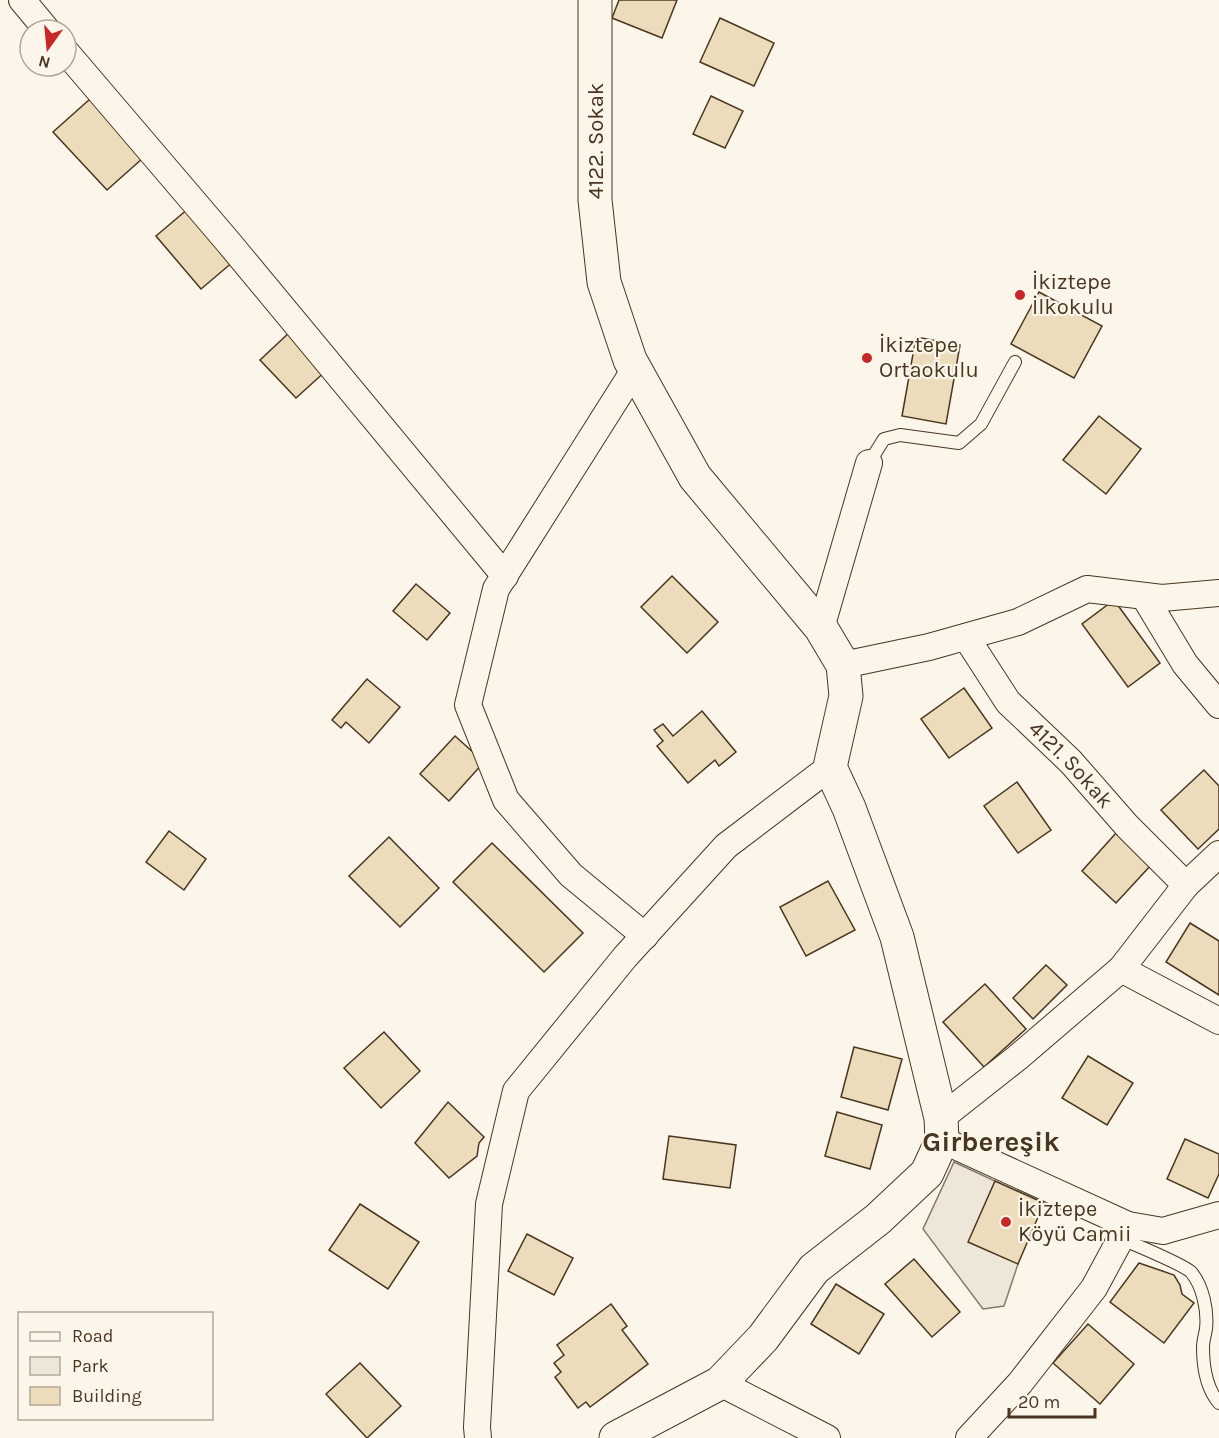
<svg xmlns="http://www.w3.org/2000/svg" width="1219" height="1438" font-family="Karla,sans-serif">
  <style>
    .green { fill: #ede6d9; stroke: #887966; stroke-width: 1.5 }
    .building { fill: #ecdcbc; stroke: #4a3520; stroke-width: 1.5 }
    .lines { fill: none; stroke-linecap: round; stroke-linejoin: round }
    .lane-casing { stroke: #4a3520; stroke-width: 14 }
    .street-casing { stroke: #4a3520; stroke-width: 28 }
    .secondary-casing { stroke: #4a3520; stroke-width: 35 }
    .lane { stroke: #fbf6e9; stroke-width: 12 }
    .street { stroke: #fbf6e9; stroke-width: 26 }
    .secondary { stroke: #fbf6e9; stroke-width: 33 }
    .poi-dot { fill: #c62828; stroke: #fbf6e9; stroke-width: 2 }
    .labels { text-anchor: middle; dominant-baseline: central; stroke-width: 4.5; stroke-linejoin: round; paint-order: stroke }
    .street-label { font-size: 22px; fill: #4a3520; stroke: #fbf6e9 }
    .poi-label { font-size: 22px; fill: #4a3520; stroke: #fbf6e9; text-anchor: start }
    .district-label { font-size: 28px; font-weight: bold; fill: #4a3520; stroke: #fbf6e9 }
  </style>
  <rect width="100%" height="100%" fill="#fbf6e9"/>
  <path class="green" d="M954 1162 995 1181 1018 1264 1004 1306 983 1309 923 1229Z"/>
  <g class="building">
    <path d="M619 0H677L662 38 612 18Z"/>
    <path d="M720 18 774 43 754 86 700 62Z"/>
    <path d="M711 96 743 111 725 148 693 134Z"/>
    <path d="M90 99 143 158 107 190 53 132Z"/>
    <path d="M189 208 234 261 201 289 156 236Z"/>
    <path d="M1039 292 1102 326 1074 378 1011 344Z"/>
    <path d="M292 330 328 369 296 398 260 360Z"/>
    <path d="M916 337 960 345 946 424 902 416Z"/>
    <path d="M1099 416 1141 449 1106 494 1063 460Z"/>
    <path d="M672 576 718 622 687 653 641 607Z"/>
    <path d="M416 584 450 613 427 640 393 611Z"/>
    <path d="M1114 600 1160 663 1128 687 1082 624Z"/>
    <path d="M367 679 400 707 369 743 346 722 341 728 332 720Z"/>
    <path d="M964 688 992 728 949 758 921 719Z"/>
    <path d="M702 711 736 752 719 766 715 760 688 783 657 746 663 741 654 730 663 724 673 736Z"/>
    <path d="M455 736 484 762 449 801 420 774Z"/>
    <path d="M1204 770 1219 786V829L1198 849 1161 810Z"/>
    <path d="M1017 782 1051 830 1018 853 984 806Z"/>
    <path d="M169 831 206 859 184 890 146 862Z"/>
    <path d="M1116 833 1151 865 1116 903 1082 871Z"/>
    <path d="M389 837 439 888 400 927 349 876Z"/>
    <path d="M492 843 583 933 544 972 453 882Z"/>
    <path d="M828 881 855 930 806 956 780 907Z"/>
    <path d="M1190 923 1219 941V995L1166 962Z"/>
    <path d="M1046 965 1067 985 1033 1019 1013 998Z"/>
    <path d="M985 984 1026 1029 984 1067 943 1022Z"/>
    <path d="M384 1032 420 1071 381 1108 344 1068Z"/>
    <path d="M854 1047 902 1059 888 1110 841 1097Z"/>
    <path d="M1088 1056 1133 1083 1107 1125 1062 1098Z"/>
    <path d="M448 1102 484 1137 479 1143 477 1156 449 1178 415 1143Z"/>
    <path d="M837 1112 882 1125 870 1169 825 1156Z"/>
    <path d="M669 1136 736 1145 730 1188 663 1179Z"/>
    <path d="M1185 1139 1219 1154V1174L1208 1198 1167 1179Z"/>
    <path d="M995 1181 1044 1203 1018 1264 968 1242Z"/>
    <path d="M360 1204 419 1242 388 1289 329 1250Z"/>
    <path d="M527 1234 573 1258 554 1295 508 1271Z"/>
    <path d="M914 1259 960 1312 932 1337 885 1284Z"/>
    <path d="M1139 1263 1174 1275 1180 1285 1182 1294 1194 1303 1164 1343 1110 1302Z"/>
    <path d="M836 1284 884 1314 859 1354 811 1324Z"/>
    <path d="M611 1304 627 1326 622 1330 648 1364 590 1407 586 1402 578 1408 555 1377 561 1372 554 1363 564 1355 557 1345Z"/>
    <path d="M1088 1324 1134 1364 1100 1404 1053 1363Z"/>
    <path d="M360 1363 401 1406 367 1438 326 1394Z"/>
  </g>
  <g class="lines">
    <defs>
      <g id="lane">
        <path d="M869 463 884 439 900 435 959 443 981 424 1015 362"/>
        <path d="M1120 1238C1133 1244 1183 1264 1191 1272 1203 1286 1208 1311 1206 1329 1205 1335 1203 1341 1203 1347 1203 1366 1206 1388 1219 1403"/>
      </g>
      <g id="street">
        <path d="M22 0 47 30"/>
        <path d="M66 52 229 243 505 576"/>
        <path d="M635 369 496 589 468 705 506 800 571 875 645 936"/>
        <path d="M1144 596 1185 664 1219 705"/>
        <path d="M821 628 869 463"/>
        <path id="s1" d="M966 637 1008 702 1071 762 1127 826 1186 885"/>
        <path d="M843 665 929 647 1018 622 1087 589 1162 598 1219 593"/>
        <path d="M1121 969 1219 1021"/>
        <path d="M941 1118 1017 1058 1121 969 1186 885 1219 854"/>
        <path d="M942 1140 1128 1225 1163 1231 1219 1215"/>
        <path d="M720 1383 827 1438"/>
        <path d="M478 1438 477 1427 489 1204 516 1091 625 957 726 846 830 767"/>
        <path d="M969 1438 1020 1383 1094 1288 1128 1225"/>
      </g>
      <path id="secondary" d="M595 0V200L604 282 630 360 695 477 821 628 843 665 846 696 830 767 849 808 897 937 941 1118 942 1140 927 1173 878 1219 814 1269 763 1338 720 1383 616 1438"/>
    </defs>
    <use href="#lane" class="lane-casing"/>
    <use href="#street" class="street-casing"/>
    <use href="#secondary" class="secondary-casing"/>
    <use href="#lane" class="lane"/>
    <use href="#street" class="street"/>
    <use href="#secondary" class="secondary"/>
  </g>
  <g class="poi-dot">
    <circle cx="1020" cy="295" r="6"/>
    <circle cx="867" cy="358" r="6"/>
    <circle cx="1006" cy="1222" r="6"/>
  </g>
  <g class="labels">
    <g class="street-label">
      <text transform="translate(596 141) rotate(-90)">4122. Sokak</text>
      <text stroke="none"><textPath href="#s1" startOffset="166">4121. Sokak</textPath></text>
    </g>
    <g class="poi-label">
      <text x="1032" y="282">İkiztepe<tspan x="1032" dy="25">İlkokulu</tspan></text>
      <text x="879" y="345">İkiztepe<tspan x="879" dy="25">Ortaokulu</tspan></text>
      <text x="1018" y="1209">İkiztepe<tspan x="1018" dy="25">Köyü Camii</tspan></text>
    </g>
    <g class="district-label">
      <text x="991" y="1141">Girbereşik</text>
    </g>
  </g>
  <rect x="18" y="1312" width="195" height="108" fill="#fbf6e9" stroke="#b4a999" stroke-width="1.5"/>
  <rect x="30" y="1332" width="30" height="9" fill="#fbf6e9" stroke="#b4a999" stroke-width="1.5"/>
  <text x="72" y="1342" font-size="18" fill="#4a3520">Road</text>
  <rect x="30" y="1357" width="30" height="18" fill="#ede6d9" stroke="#b4a999" stroke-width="1.5"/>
  <text x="72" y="1372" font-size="18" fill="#4a3520">Park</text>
  <rect x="30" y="1387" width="30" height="18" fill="#ecdcbc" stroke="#b4a999" stroke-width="1.5"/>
  <text x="72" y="1402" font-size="18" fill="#4a3520">Building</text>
  <g transform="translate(48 48) rotate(195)"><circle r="28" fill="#fbf6e9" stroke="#b4a999" stroke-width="1.5"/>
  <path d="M0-4.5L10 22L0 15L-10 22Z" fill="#c62828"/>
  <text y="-9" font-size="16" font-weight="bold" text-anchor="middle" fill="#4a3520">N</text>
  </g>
  <path d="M1009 1408v9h86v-9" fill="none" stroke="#4a3520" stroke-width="3"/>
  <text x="1018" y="1408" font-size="18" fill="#4a3520" stroke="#fbf6e9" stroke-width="4.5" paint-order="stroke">20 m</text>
</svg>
